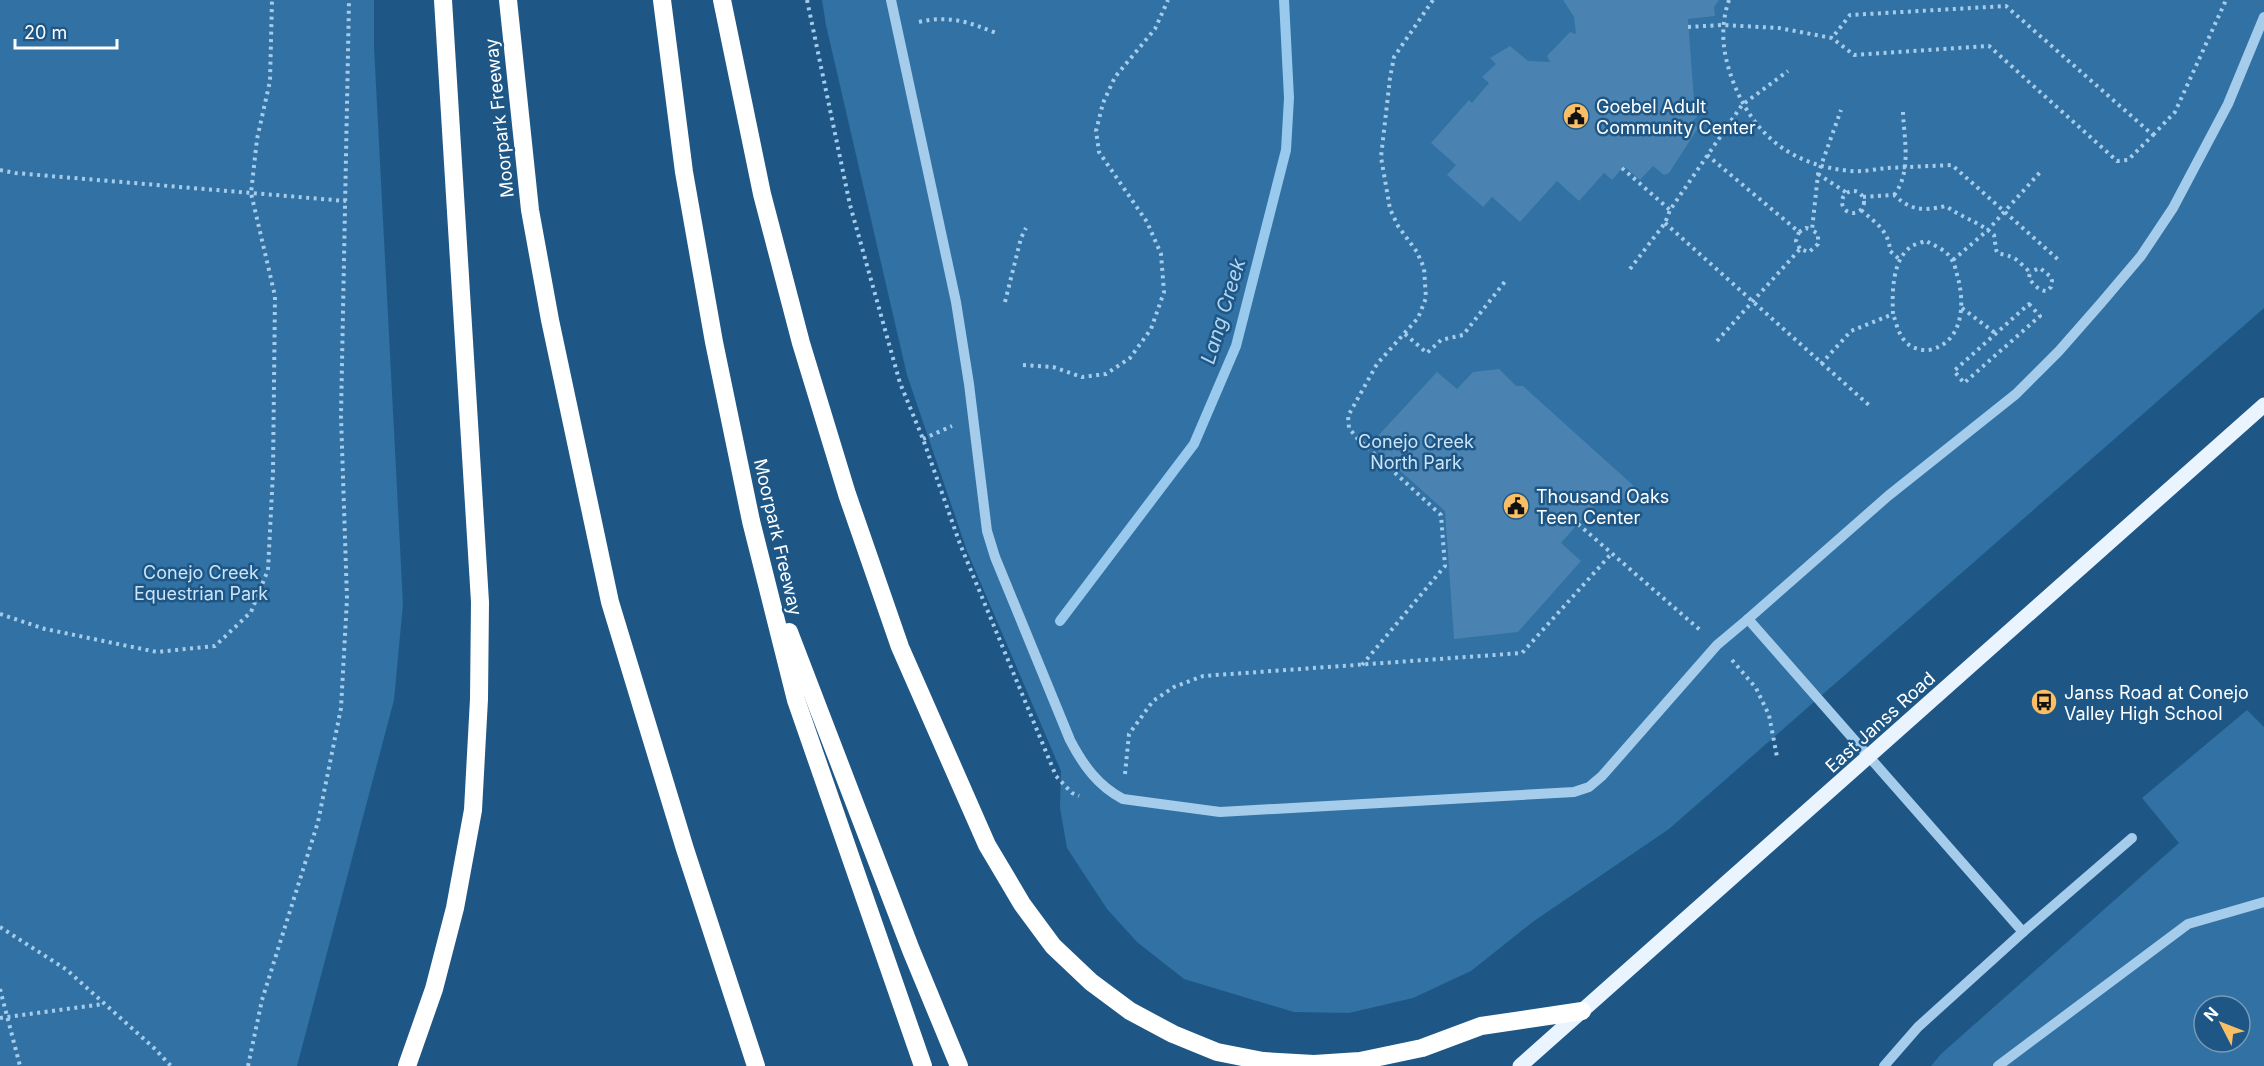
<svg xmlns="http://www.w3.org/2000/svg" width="2264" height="1066" font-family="Inter,sans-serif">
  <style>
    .green { fill: #3171a3; fill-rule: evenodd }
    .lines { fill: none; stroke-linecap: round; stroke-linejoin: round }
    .stream { stroke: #99c9ec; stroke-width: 10 }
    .building { fill: #4a83b1 }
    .path { stroke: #a6cceb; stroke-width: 4; stroke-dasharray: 3 4.5; stroke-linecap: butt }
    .minor { stroke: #a6cceb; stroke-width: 10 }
    .major { stroke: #eaf4fe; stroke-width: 15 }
    .highway { stroke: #fff; stroke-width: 18 }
    .labels { text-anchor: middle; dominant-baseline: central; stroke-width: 5; stroke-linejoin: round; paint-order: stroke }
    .poi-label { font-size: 18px; fill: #fff; stroke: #1e5786; text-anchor: start }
    .street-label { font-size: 18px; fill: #fff; stroke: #1e5786 }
    .park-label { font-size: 18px; fill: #cbe4f8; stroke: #1e5786 }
    .water-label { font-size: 20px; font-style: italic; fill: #b2d6f2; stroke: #1e5786 }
  </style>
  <rect width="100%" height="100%" fill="#1e5786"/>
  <g class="green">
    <path d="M0 0H374V47L403 604 394 700 297 1066H0Z"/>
    <path d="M822 0H2264V308L1669 829 1534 921 1471 971 1413 998 1349 1013 1294 1012 1184 979 1137 942 1107 909 1067 848 1060 808 1061 771 967 551 907 375 826 25Z"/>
    <path d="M2247 710 2264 727V1066H1931L1941 1054 2179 843 2142 798ZM2204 1006H2240V1042H2204Z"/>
  </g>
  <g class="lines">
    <path class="stream" d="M1060 621 1194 444 1236 346 1286 150 1289 98 1284 0"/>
  </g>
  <g class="building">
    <path d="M1563 0H1719L1714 7 1715 16 1688 19 1694 100 1704 109 1692 122 1698 128 1669 173 1664 175 1653 166 1640 180 1624 166 1612 180 1604 173 1579 201 1557 181 1520 222 1492 197 1483 207 1447 175 1456 165 1431 143 1469 100 1472 103 1489 83 1482 77 1496 64 1490 58 1510 46 1528 61 1550 62 1547 56 1570 32 1576 34 1574 17Z"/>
    <path d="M1499 369 1516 386H1523L1646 497 1598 501 1561 543 1581 561 1518 632 1454 639 1445 511 1377 450 1376 438 1437 372 1457 389 1473 372Z"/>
  </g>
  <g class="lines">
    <g class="path">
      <path d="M807 0 850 205 900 383 923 439 960 544 1056 776 1072 793 1079 796"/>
      <path d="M1729 0C1719 29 1723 56 1734 84 1755 137 1794 166 1851 171 1863 172 1876 169 1888 168 1909 167 1930 166 1952 165L2061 262"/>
      <path d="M919 22C949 15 969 22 996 33"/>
      <path d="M1688 27 1722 25 1779 28 1832 38 1854 55 1989 46 2117 161 2128 160 2153 135 2006 6 1850 15 1832 38"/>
      <path d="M2153 135 2175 112 2226 0"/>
      <path d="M1707 155 1799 232 1796 241 1800 249"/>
      <path d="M1622 168 1670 210"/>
      <path d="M0 170 15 173 346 201"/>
      <path d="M1818 174 1847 193"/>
      <circle cx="1853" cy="202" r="11"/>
      <path d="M1894 195C1912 172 1904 139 1903 112"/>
      <path d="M1863 197 1894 195C1912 211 1922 211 1946 206 1962 218 1978 221 1994 235 1998 262 1994 249 2014 258 2019 261 2025 268 2030 272L2029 278C2033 284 2039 291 2047 291L2051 287 2052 281 2051 277 2040 268 2030 272"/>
      <path d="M1861 210C1876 223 1889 231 1890 251L1899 259"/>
      <path d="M1665 223 1871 407"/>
      <path d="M1799 232 1806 228 1812 230"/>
      <path d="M1953 260 1988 230 2042 170"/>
      <path d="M1630 269 1665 223 1670 210 1742 105 1788 71"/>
      <path d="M1005 302 1021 238 1026 228"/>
      <path d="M2029 304 2040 316 1964 383 1954 371Z"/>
      <path d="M1962 308 1995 333"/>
      <path d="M1405 334 1427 353 1441 340 1463 335 1507 279"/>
      <path d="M1717 341 1800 249 1809 252 1818 244V234L1812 230 1818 174 1841 110"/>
      <path d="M1821 364 1851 331 1893 314C1892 292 1892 259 1912 246 1916 244 1922 242 1926 241 1935 246 1947 250 1952 260 1955 264 1956 272 1958 278 1965 305 1963 343 1929 350 1920 351 1909 347 1904 340 1898 333 1896 322 1893 314"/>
      <path d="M1023 365 1053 367 1082 377 1106 374 1130 358 1151 329 1164 292 1161 254 1147 222 1099 152 1096 131 1103 103 1115 77 1155 29 1168 0"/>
      <path d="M923 439 952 426"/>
      <path d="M1578 524 1700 630"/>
      <path d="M0 614 45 629 157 652 215 646 251 612 268 570 273 472 275 296 251 193 257 139 270 81 272 0"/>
      <path d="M1732 660 1756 688 1769 715 1777 757"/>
      <path d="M1362 665 1445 566 1441 515 1357 438 1349 428 1348 416 1377 364 1418 318 1426 298 1424 268 1417 252 1398 226 1390 209 1381 157 1390 78 1394 57 1433 0"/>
      <path d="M1125 774 1129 734 1153 701 1174 687 1203 676 1522 653 1612 553"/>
      <path d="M0 927 67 970 155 1049 171 1066"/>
      <path d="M0 989 20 1066"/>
      <path d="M0 1018 104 1004"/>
      <path d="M248 1066 262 1000 318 822 341 708 347 599 341 416 349 0"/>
    </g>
    <g class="minor">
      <path d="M891 0 956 302 969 384 987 531 995 557 1070 740C1083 765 1098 786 1123 799L1220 812 1574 792 1589 787 1602 776 1717 645 1748 619"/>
      <path d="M2023 932 2132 838"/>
      <path d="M1884 1066 1918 1027 2023 932 1748 619 1888 496 2016 394 2059 351 2102 302 2141 256 2173 208 2228 104 2264 17"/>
      <path d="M1998 1066 2188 924 2264 902"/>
    </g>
    <path class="major" d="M1520 1066 2264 405"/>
    <g class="highway">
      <path d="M508 0 530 210 550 320 610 602 685 849 756 1066"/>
      <path d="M662 0 684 172 714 342 751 521 796 700 923 1066"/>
      <path d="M722 0 762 194 801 343 847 494 900 647 987 845 1022 904 1053 946 1091 982 1130 1011 1173 1034 1217 1052 1263 1061 1314 1064 1360 1061 1422 1048 1481 1026 1582 1011"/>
      <path d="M789 632 911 950 959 1066"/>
      <path d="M407 1066 434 989 455 908 473 810 479 699 480 602 443 0"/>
    </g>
  </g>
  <defs>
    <symbol id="civic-disc" viewBox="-11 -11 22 22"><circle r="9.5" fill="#fabe65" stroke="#1e5786"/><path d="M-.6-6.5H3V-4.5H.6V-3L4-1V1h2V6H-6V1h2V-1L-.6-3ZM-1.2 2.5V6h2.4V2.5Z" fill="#111"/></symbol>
    <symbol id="bus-disc" viewBox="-11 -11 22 22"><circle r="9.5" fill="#fabe65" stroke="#1e5786"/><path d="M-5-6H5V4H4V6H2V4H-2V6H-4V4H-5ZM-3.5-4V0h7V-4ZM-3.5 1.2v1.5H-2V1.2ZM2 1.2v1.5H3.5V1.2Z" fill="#111"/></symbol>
  </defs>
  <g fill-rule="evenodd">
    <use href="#civic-disc" x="1561" y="101" width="30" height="30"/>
    <use href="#civic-disc" x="1501" y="491" width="30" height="30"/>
    <use href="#bus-disc" x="2029" y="687" width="30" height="30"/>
  </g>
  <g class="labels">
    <g class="poi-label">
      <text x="1596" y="106">Goebel Adult<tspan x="1596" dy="21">Community Center</tspan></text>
      <text x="1536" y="496">Thousand Oaks<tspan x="1536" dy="21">Teen Center</tspan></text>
      <text x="2064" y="692">Janss Road at Conejo<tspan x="2064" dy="21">Valley High School</tspan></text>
    </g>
    <g class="street-label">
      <text transform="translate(499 118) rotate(-96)">Moorpark Freeway</text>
      <text transform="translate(778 537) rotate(77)">Moorpark Freeway</text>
      <text transform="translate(1880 722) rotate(-42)">East Janss Road</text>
    </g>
    <g class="park-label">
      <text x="1416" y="441">Conejo Creek<tspan x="1416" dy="21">North Park</tspan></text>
      <text x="201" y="572">Conejo Creek<tspan x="201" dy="21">Equestrian Park</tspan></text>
    </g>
    <g class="water-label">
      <text transform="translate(1223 311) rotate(-73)">Lang Creek</text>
    </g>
  </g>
  <g transform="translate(2222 1024) rotate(312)"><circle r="28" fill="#1e5786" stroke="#789ab6" stroke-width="1.5"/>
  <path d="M0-4.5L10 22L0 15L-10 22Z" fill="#fabe65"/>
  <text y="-9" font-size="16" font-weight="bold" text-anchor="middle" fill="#ffffff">N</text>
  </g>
  <path d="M15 39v9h102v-9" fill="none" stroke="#ffffff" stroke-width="3"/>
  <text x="24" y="39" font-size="18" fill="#ffffff" stroke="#1e5786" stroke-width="4.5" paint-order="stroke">20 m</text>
</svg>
